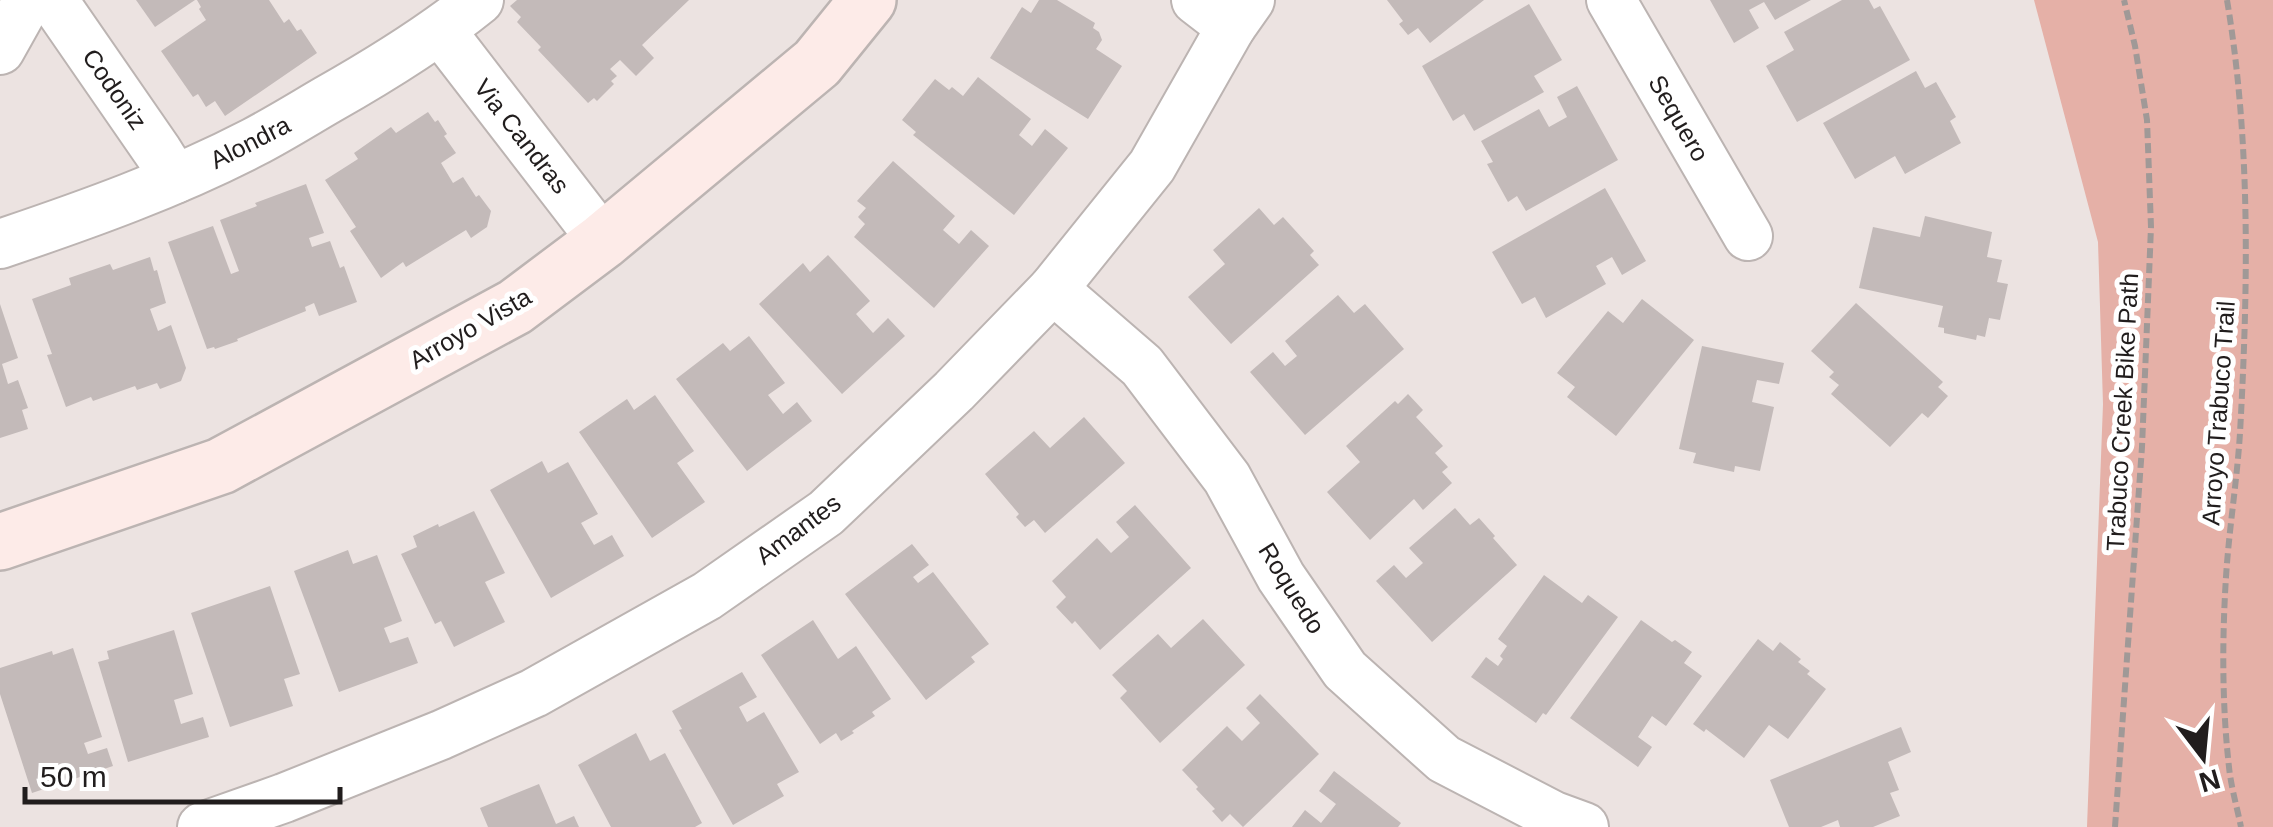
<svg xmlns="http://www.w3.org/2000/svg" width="2273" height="827" font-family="Arial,sans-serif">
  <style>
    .green { fill: #e5b0a7 }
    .building { fill: #c3bab9 }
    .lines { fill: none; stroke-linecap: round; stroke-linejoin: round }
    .street-casing { stroke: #bcb4b2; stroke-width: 52 }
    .secondary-casing { stroke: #bcb4b2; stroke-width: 60 }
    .path { stroke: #a09997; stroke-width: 6; stroke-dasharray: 10 5; stroke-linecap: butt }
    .street { stroke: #fff; stroke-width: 48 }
    .secondary { stroke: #fdebe8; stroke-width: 55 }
    .labels { text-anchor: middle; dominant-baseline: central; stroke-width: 10; stroke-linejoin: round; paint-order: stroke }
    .street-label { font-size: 25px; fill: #211d1d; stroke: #fff }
  </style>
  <rect width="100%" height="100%" fill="#ece3e1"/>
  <path class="green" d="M2034 0H2273V827H2087L2103 404 2098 242Z"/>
  <g class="building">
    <path d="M136 0H195L155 27Z"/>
    <path d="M197 0H269L284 23 289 19 297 31 301 29 317 53 225 116 215 101 206 107 198 94 193 97 161 51 206 20 199 9 201 7Z"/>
    <path d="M517 0H689L642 45 654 58 636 76 620 60 610 69 617 76 611 81 614 84 597 101 594 98 588 103 538 50 541 47 517 22 521 17 510 6Z"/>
    <path d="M1039 0H1057L1095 23 1093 28 1099 32 1102 40 1096 49 1122 66 1088 119 990 58 1022 7 1031 13Z"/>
    <path d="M1387 0H1484L1430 43 1418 28 1408 35 1399 24 1403 21Z"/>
    <path d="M1710 0H1811L1775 20 1764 2 1749 10 1759 28 1734 43Z"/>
    <path d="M1842 0H1869L1874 9 1880 6 1910 60 1797 122 1766 66 1794 50 1784 32Z"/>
    <path d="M1529 4 1562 60 1534 76 1544 92 1474 131 1464 114 1453 121 1422 66Z"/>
    <path d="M1916 71 1925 88 1936 82 1956 117 1950 121 1961 143 1905 174 1895 156 1855 179 1823 123Z"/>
    <path d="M978 77 1031 119 1019 135 1032 146 1045 129 1068 148 1014 215 913 135 916 132 902 120 935 79 949 90 952 87 963 96Z"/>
    <path d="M1577 86 1618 160 1526 211 1517 196 1508 202 1487 164 1493 162 1481 141 1539 109 1549 127 1567 117 1557 97Z"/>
    <path d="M428 112 435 122 438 120 447 134 444 136 456 153 441 163 453 183 463 177 476 197 479 195 491 211 487 227 471 238 466 230 406 267 403 262 381 278 350 231 356 227 325 180 358 159 354 153 391 127 396 133Z"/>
    <path d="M893 161 955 216 943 230 959 244 971 230 989 246 934 308 854 237 865 224 858 217 866 208 857 201Z"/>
    <path d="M306 184 324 233 309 238 312 247 330 241 340 268 344 266 357 302 319 316 314 303 305 307 306 311 237 339 238 341 215 349 214 347 207 349 168 242 213 226 231 274 239 271 220 220 257 206 255 203Z"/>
    <path d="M1605 188 1646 261 1622 275 1612 257 1596 266 1606 284 1546 318 1535 297 1522 304 1492 252Z"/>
    <path d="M1259 208 1274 225 1283 217 1314 251 1310 255 1319 265 1231 344 1188 297 1225 264 1213 250Z"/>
    <path d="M1925 216 1992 232 1987 257 2002 260 1997 282 2008 284 2000 320 1989 318 1985 337 1977 335 1976 340 1944 333V328L1938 327 1943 306 1859 288 1873 227 1920 237Z"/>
    <path d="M828 255 870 301 856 314 873 333 888 318 905 336 842 394 759 304 803 263 810 272Z"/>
    <path d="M150 257 154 271 157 270 166 303 150 309 158 331 171 325 186 368 181 381 160 389 157 383 137 390 135 386 93 401 91 397 66 407 47 355 52 354 32 299 71 285 69 278 110 264 113 270Z"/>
    <path d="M1338 295 1354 313 1365 304 1404 349 1305 435 1250 372 1273 352 1285 366 1297 356 1285 341Z"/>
    <path d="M1642 299 1694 340 1616 436 1567 397 1575 387 1557 373 1608 311 1623 323Z"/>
    <path d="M1856 303 1943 382 1938 387 1948 396 1928 418 1922 413 1890 447 1831 394 1839 385 1829 377 1834 372 1811 351Z"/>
    <path d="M0 304 18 358 2 364 8 384 18 380 28 408 22 410 28 429 0 438Z"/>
    <path d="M749 336 785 383 768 395 783 414 797 402 812 421 747 471 676 379 723 343 730 351Z"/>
    <path d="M1702 346 1784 363 1779 384 1757 380 1752 402 1774 407 1760 471 1735 466 1734 472 1693 463 1696 453 1679 449Z"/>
    <path d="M1408 394 1423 410 1416 417 1443 446 1435 453 1448 467 1442 472 1452 483 1423 510 1414 499 1370 540 1327 492 1360 462 1346 446 1395 401 1398 404Z"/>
    <path d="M655 395 694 451 677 463 705 502 652 538 579 432 627 399 634 410Z"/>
    <path d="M1084 417 1125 463 1045 533 1034 520 1025 527 1016 517 1019 514 985 474 1034 431 1050 448Z"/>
    <path d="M542 461 548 473 568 462 598 514 581 523 594 545 612 535 624 556 551 598 490 490Z"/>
    <path d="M1135 505 1191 568 1100 650 1075 621 1072 624 1056 607 1066 597 1052 581 1097 538 1111 553 1129 537 1116 522Z"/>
    <path d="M1455 508 1470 525 1479 518 1495 536 1493 538 1517 565 1432 642 1376 581 1394 565 1406 578 1423 563 1409 548Z"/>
    <path d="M474 511 505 573 485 582 505 622 454 647 441 621 435 624 401 554 417 547 413 536 438 524 439 527Z"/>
    <path d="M912 544 929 565 913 577 918 583 933 572 989 644 971 657 975 662 926 700 845 594Z"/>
    <path d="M348 550 353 564 377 555 402 621 384 628 390 643 408 637 418 663 339 692 294 571Z"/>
    <path d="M1544 575 1582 603 1588 595 1618 617 1546 715 1543 713 1536 723 1471 677 1486 657 1498 666 1503 659 1500 656 1507 646 1498 639Z"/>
    <path d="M270 586 300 674 284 679 293 706 230 727 191 613Z"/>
    <path d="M1203 619 1245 665 1160 743 1120 698 1127 691 1112 675 1158 634 1171 648Z"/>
    <path d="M813 620 838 659 856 646 891 699 872 712 875 716 852 731 854 733 841 741 836 733 820 744 761 655Z"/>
    <path d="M1641 620 1672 642 1675 640 1692 652 1684 663 1702 676 1666 726 1652 716 1638 737 1652 747 1638 767 1570 718Z"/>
    <path d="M174 630 193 694 174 700 181 724 203 717 209 737 128 762 98 662 109 659 107 651Z"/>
    <path d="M1758 639 1773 651 1780 642 1801 659 1798 662 1810 671 1807 674 1826 689 1788 739 1769 725 1744 758 1706 729 1704 732 1693 724Z"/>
    <path d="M73 648 102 737 84 743 88 754 107 748 113 766 32 793 0 694V668L52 651 53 655Z"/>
    <path d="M742 672 757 697 739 707 747 722 764 712 799 772 777 784 784 796 733 825 679 730 682 729 672 711Z"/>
    <path d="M1260 694 1319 754 1243 827 1230 814 1222 822 1212 811 1215 809 1196 789 1198 787 1182 770 1227 726 1242 741 1260 723 1246 708Z"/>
    <path d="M1901 727 1911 752 1888 762 1899 790 1890 793 1900 816 1873 827H1840L1838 820 1821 827H1789L1770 780Z"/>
    <path d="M636 733 650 761 665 753 702 823 695 827H611L578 765Z"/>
    <path d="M1334 771 1401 823 1398 827H1292L1305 810 1321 823 1336 804 1319 791Z"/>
    <path d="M539 784 556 824 574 816 579 827H488L480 808Z"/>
  </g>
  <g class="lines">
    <defs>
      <g id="street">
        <path d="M53 0 158 152 175 179"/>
        <path d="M1196 0 1231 27"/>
        <path d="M1611 0 1748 236"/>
        <path d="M441 31 603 241"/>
        <path d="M0 50 28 0"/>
        <path d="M0 244C86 215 173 184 254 142 279 129 303 114 327 100 380 70 432 38 479 0"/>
        <path d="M1053 289 1142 366 1227 478 1281 577 1345 670 1444 759 1554 816 1584 827"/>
        <path d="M202 827 284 798 441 735 534 693 707 596 826 513 954 391 1053 289 1152 166 1231 27 1250 0"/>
      </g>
      <path id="secondary" d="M0 542 221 466 515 307 603 241 817 63 868 0"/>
    </defs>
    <use href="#street" class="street-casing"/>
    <use href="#secondary" class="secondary-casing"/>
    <g class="path">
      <path d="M2227 0C2251 143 2248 289 2240 433 2237 481 2229 529 2226 577 2222 640 2222 705 2229 767 2231 787 2237 807 2241 827"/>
      <path d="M2115 827 2142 447 2151 227 2147 120 2135 46 2124 0"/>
    </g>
    <use href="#street" class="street"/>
    <use href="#secondary" class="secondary"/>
  </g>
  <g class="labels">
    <g class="street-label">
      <text transform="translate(115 89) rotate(55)">Codoniz</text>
      <text transform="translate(1679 118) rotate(60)">Sequero</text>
      <text transform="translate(522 136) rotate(52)">Via Candras</text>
      <text transform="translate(250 142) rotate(-27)">Alondra</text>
      <text transform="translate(470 328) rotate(-30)">Arroyo Vista</text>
      <text transform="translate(2122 412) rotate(-87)">Trabuco Creek Bike Path</text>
      <text transform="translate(2218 413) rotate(-86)">Arroyo Trabuco Trail</text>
      <text transform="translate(798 529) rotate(-37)">Amantes</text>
      <text transform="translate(1292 588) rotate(58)">Roquedo</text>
    </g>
  </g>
  <g transform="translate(2203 757) rotate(164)" stroke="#ffffff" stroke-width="8" paint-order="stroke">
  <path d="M0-8L18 38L0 25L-18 38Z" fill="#211d1d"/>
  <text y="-15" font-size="28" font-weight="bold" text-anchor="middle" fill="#211d1d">N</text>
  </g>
  <path d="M25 787v15h315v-15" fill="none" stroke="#211d1d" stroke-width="5"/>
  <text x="40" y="787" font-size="30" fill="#211d1d" stroke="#ffffff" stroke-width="8" paint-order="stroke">50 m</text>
</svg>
